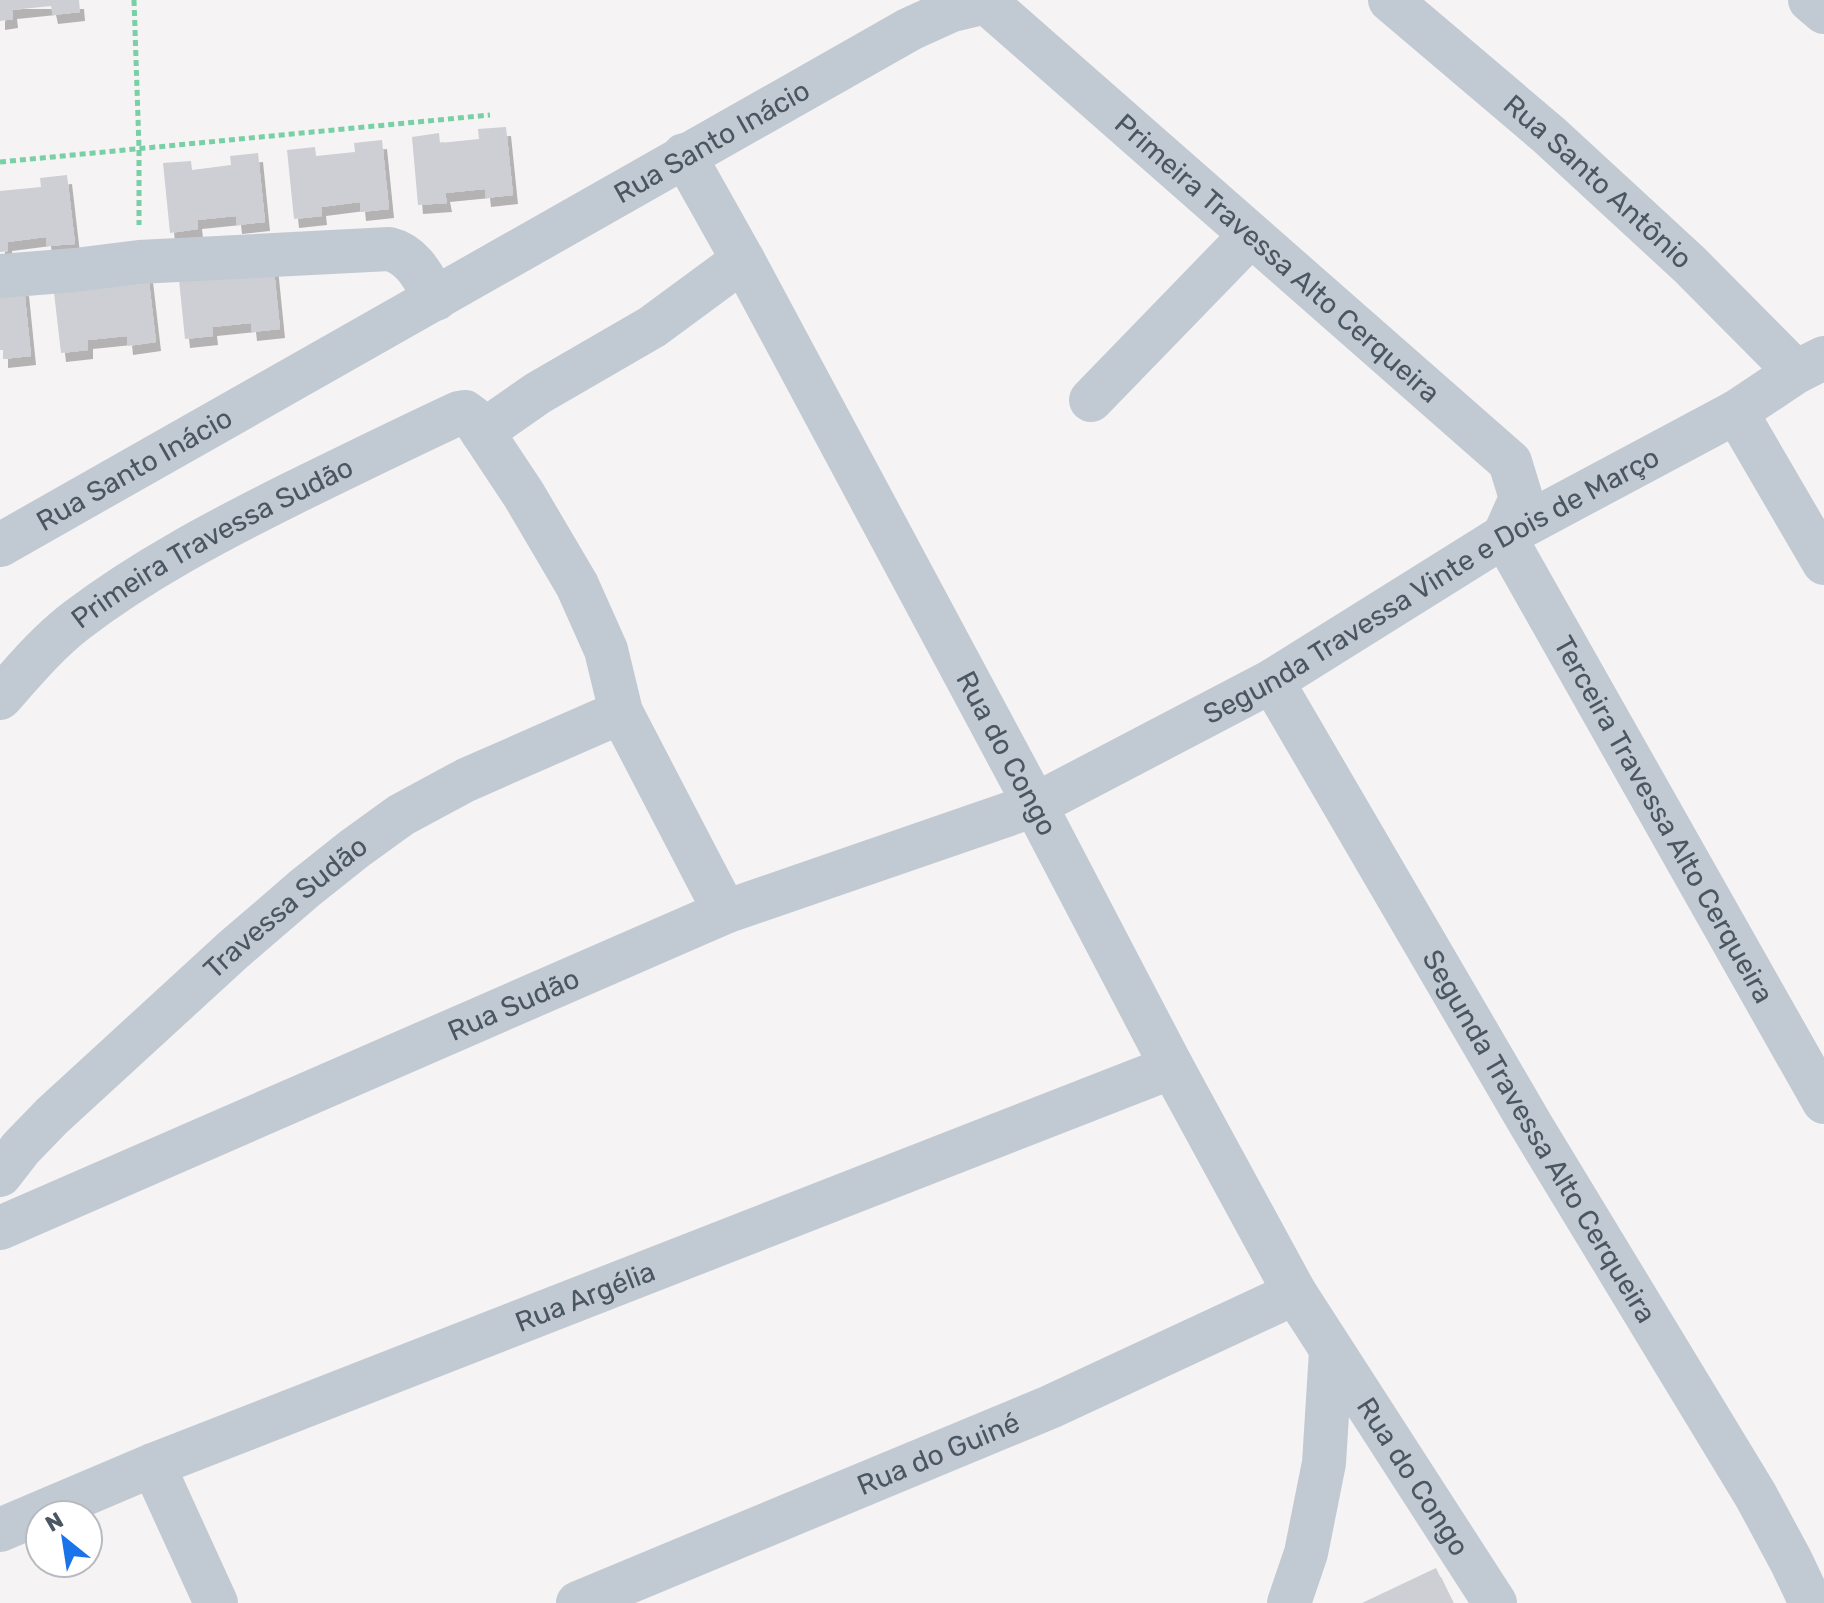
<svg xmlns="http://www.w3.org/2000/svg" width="1824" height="1603" font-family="Rubik,sans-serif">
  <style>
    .building { fill: #cdcfd5; filter: url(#shadow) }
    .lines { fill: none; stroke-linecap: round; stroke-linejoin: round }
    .path { stroke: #7ad0a6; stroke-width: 5; stroke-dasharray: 6 4; stroke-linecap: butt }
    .minor { stroke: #c1cad2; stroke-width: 44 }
    .labels { text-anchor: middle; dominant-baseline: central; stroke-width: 6; stroke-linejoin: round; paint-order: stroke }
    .street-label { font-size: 28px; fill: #4a5661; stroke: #fff }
  </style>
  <defs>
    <filter id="shadow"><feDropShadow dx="5" dy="9" stdDeviation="0" flood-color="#0004"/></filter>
  </defs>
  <rect width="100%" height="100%" fill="#f5f3f3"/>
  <g class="building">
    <path d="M0 0H79L80 12 53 15 51 6 12 10 13 19 0 21Z"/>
    <path d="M506 127 513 195 486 198 485 189 445 193 447 203 418 205 412 137 439 133 440 143 479 139 478 129Z"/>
    <path d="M382 140 389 209 361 212 360 202 321 207 322 216 294 219 287 150 315 147 316 156 355 152 354 143Z"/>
    <path d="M258 153 265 222 237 225 236 216 197 220 198 229 170 233 163 163 191 161 192 170 231 165 230 156Z"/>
    <path d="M67 175 75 244 47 246 46 237 7 242 8 251 0 252V191L41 187 40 178Z"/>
    <path d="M273 260 280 329 252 332 251 323 212 327 213 336 185 339 178 270Z"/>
    <path d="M148 273 156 342 128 346 127 336 88 340V350L61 353 53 284Z"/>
    <path d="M24 287 31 356 3 359V350H0V289Z"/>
    <path d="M1436 1568 1453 1603H1362Z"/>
  </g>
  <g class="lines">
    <g class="path">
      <path d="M134 0 139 148V225"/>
      <path d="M0 162 490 115"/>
    </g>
    <g class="minor">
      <path id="s1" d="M1390 0 1549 135 1690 265 1796 372"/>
      <path d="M1810 0 1824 12"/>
      <path id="s2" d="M986 2 1510 462 1521 498 1504 536 1824 1102"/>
      <path id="s3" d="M684 155 743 260 1035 805 1172 1067 1295 1293 1495 1603"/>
      <path d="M0 276 75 270 139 262 389 249C414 255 424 279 436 299"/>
      <path d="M1091 400 1251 235"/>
      <path d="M1736 412 1824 563"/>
      <path d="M482 432 538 393 652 327 743 260"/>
      <path id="s4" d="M0 545 910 29 952 10 994 0"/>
      <path id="s5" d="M1272 681 1531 1125 1756 1496 1791 1561 1811 1603"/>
      <path id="s6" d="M0 698C24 671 48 642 77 620 144 569 219 530 293 493 348 466 403 439 459 413L465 412 473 418 524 495 577 585 606 650 621 712 725 912"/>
      <path id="s7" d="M0 1175 21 1148 52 1116 233 950 305 888 354 849 401 815 466 780 621 712"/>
      <path id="s8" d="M0 1228 725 912 1035 805 1272 681 1504 536 1736 412 1796 372 1824 358"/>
      <path d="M153 1465 216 1603"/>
      <path id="s9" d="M0 1530 153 1465 1172 1067"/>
      <path id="s10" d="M578 1603 1050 1407 1295 1293"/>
      <path d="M1289 1603 1306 1553 1324 1463 1331 1351"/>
    </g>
  </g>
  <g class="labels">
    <g class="street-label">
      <text stroke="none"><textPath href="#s4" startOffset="818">Rua Santo Inácio</textPath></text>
      <text stroke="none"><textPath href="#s1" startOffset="276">Rua Santo Antônio</textPath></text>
      <text stroke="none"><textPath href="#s2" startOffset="388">Primeira Travessa Alto Cerqueira</textPath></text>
      <text stroke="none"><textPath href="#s4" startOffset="154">Rua Santo Inácio</textPath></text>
      <text stroke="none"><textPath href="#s6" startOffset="266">Primeira Travessa Sudão</textPath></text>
      <text stroke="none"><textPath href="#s8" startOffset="1572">Segunda Travessa Vinte e Dois de Março</textPath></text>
      <text stroke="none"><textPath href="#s3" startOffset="680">Rua do Congo</textPath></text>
      <text stroke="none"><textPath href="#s2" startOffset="1102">Terceira Travessa Alto Cerqueira</textPath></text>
      <text stroke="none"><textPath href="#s7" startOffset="392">Travessa Sudão</textPath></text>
      <text stroke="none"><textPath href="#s8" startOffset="560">Rua Sudão</textPath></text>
      <text stroke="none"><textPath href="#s5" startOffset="528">Segunda Travessa Alto Cerqueira</textPath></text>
      <text stroke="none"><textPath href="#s9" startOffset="630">Rua Argélia</textPath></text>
      <text stroke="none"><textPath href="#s10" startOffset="390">Rua do Guiné</textPath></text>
      <text stroke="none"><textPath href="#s3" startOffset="1510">Rua do Congo</textPath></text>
    </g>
  </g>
  <g transform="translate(64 1539) rotate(330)"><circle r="38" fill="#ffffff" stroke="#b7bbc0" stroke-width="2"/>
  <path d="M0-6L14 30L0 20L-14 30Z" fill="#1a73e8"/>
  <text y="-12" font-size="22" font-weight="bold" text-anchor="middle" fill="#4a5661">N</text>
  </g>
</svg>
